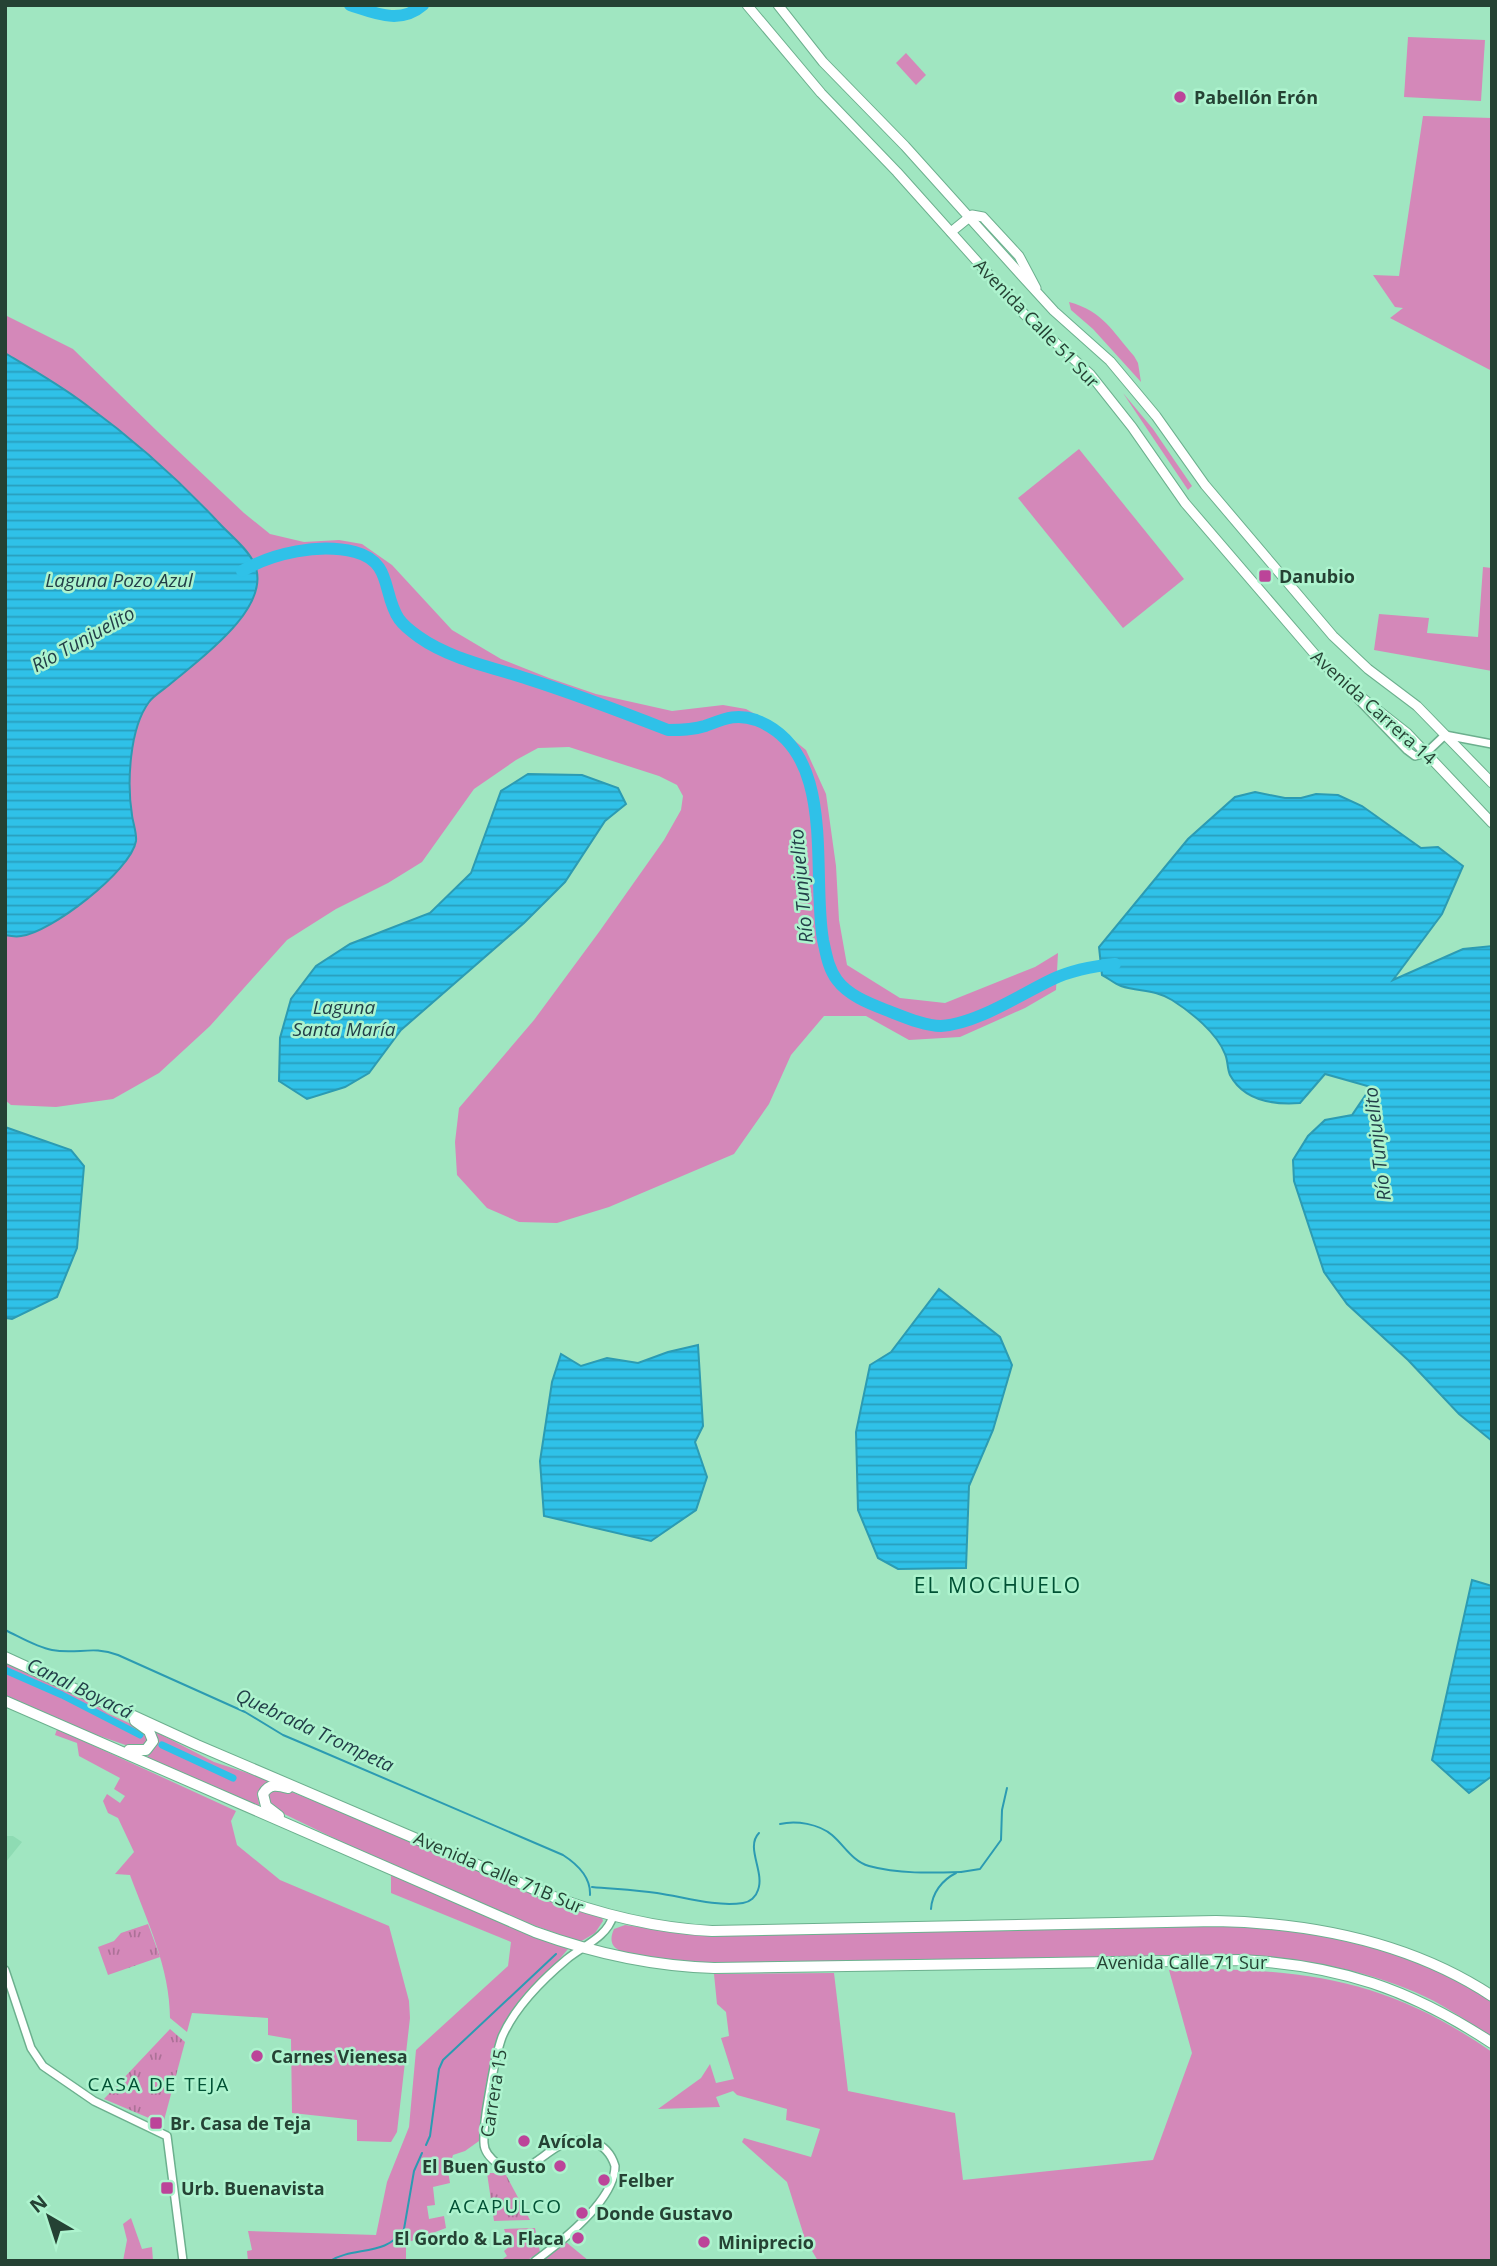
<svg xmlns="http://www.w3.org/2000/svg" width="1497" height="2266" font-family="'Open Sans',sans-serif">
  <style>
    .built { fill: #8edbb3 }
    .grass { fill: #d488b9 }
    .park { fill: url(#park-tufts) }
    .water { fill: url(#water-rules); stroke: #2c9bb2; stroke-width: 2 }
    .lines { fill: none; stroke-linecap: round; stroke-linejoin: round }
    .stream { stroke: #2c9bb2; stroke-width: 2 }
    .canal { stroke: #2fc1e8; stroke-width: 7 }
    .river { stroke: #2fc1e8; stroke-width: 12 }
    .tertiary-casing { stroke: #6cb08e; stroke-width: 10 }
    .primary-casing { stroke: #6cb08e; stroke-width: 11 }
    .trunk-casing { stroke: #6cb08e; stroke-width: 12 }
    .tertiary { stroke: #fff; stroke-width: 7 }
    .primary { stroke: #fff; stroke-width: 9 }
    .trunk { stroke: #fff; stroke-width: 10 }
    .poi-dot { fill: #bc4499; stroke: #adf3ce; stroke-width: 2.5 }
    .labels { text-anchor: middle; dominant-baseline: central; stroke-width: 5; stroke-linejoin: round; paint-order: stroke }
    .poi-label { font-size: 18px; font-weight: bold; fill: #254234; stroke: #adf3ce; text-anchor: start }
    .street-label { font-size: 18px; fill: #254234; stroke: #adf3ce }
    .water-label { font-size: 19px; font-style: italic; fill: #223e48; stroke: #adf3ce }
    .neighbourhood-label { font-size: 19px; letter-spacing: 2px; fill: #005134; stroke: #adf3ce }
    .quarter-label { font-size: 21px; letter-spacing: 2px; fill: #005134; stroke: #adf3ce }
  </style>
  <defs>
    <pattern id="park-tufts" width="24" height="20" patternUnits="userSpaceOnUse" patternTransform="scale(1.75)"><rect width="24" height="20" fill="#d488b9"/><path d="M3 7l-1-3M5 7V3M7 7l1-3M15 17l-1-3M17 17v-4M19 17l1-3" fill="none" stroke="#ac7197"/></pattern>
    <pattern id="water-rules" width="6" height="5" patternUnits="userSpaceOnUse" patternTransform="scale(1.75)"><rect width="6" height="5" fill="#2fc1e8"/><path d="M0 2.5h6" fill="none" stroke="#289ebd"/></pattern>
  </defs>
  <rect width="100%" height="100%" fill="#a0e6c1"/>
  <path class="built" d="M5 1836H13L22 1842 5 1863Z"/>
  <g class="grass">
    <path d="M1408 37 1485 40 1481 101 1404 97Z"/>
    <path d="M906 53 926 75 916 85 896 63Z"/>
    <path d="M1423 116 1492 118V371L1390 318 1403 308 1395 307 1373 275 1399 276Z"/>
    <path d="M1069 302C1103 311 1112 331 1134 356L1138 363 1141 382 1093 329 1071 310Z"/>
    <path d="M5 315 73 349 158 432 244 513 270 534 304 542 339 540 362 544 392 565 452 630 501 659 549 678 596 694 672 711 723 705 746 709 775 725 806 750 826 794 836 866 839 920 847 965 900 998 945 1003 1035 967 1058 953 1056 990 1025 1008 960 1037 909 1040 866 1016H824L791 1055 769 1104 734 1154 609 1207 557 1223 519 1222 487 1208 457 1175 455 1142 459 1108 534 1020 599 932 664 840 681 810 683 796 677 785 659 776 569 747 538 748 516 760 474 789 422 862 388 883 336 909 287 940 210 1026 159 1073 113 1099 56 1107 11 1105 5 1100Z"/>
    <path d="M1123 393 1153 429 1192 486 1188 490Z"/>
    <path d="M1079 449 1184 579 1123 628 1018 498Z"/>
    <path d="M1483 567 1492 568V671L1374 650 1379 614 1429 618 1427 633 1478 637Z"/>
    <path d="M5 1663 86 1698 107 1713 144 1730 148 1735 149 1743 137 1749 91 1733 5 1695Z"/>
    <path d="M57 1729 236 1811 231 1821 237 1845 280 1880 389 1926 409 2001 410 2018 397 2132 391 2142 357 2141V2120L292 2113 291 2039 268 2035V2018L192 2013 187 2032 170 2018C170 1968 147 1921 130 1875L115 1874 134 1852 118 1818 108 1813 103 1801 107 1794 120 1803 125 1796 114 1789 120 1778 79 1756 77 1743 55 1735Z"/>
    <path d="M156 1732 214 1762 269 1780 257 1794 260 1808 147 1757 157 1745Z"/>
    <path d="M284 1789 377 1826 547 1900 602 1917 603 1921 595 1933 580 1942 528 1923 348 1845 274 1809 270 1805 267 1795 269 1791Z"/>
    <path d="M391 1875 568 1949C561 1957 554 1966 546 1974 538 1981 529 1988 522 1997 488 2041 485 2087 479 2141L465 2151 453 2155 448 2171 450 2183 433 2187 435 2205 427 2206 429 2219 444 2216 446 2228 406 2243V2261H248L247 2251 252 2250 248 2231 376 2235 387 2182 409 2127 416 2050 508 1966 511 1942 391 1893Z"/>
    <path d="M625 1925C709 1939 793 1934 878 1932 957 1930 1036 1929 1115 1928 1178 1926 1244 1921 1306 1931 1372 1942 1435 1965 1492 2002V2038C1473 2025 1454 2012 1434 2001 1312 1939 1169 1957 1038 1959 932 1961 826 1963 720 1964 699 1963 623 1962 613 1945 610 1939 612 1934 614 1929Z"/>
    <path d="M1209 1969C1322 1971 1397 1986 1492 2052V2261H818L805 2239 787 2182 742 2142 744 2138 811 2157 820 2129 786 2120 787 2109 737 2095 733 2091 716 2097 720 2107 658 2109 701 2078 710 2064 716 2083 734 2079 721 2038 729 2036 726 2012 717 2004 714 1974 834 1973 848 2091 955 2113 963 2180 1153 2160 1192 2053 1169 1970Z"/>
    <path d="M131 2218 142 2249 152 2247 153 2261H123L127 2240 123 2224Z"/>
    <path d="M535 2228 540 2252 526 2261H500L507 2256 504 2251 510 2246 504 2229Z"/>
    <path d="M566 2242 589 2261H543Z"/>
  </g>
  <g class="park">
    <path d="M148 1924 160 1957 108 1975 98 1947 114 1941 121 1933Z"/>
    <path d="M170 2029 185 2042 163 2124 104 2099Z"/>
    <path d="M487 2173H505L530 2220 494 2221Z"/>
  </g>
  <g class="water">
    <path d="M5 353C32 369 60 385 85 404 133 439 179 480 219 523 230 535 247 548 254 563 275 607 196 662 169 685 163 690 153 696 149 702 129 729 127 784 132 815 133 823 137 834 136 841 131 871 50 933 21 936 16 937 10 936 5 935Z"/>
    <path d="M528 774 582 775 618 788 626 804 605 821 565 882 524 923 401 1030 369 1073 345 1087 307 1099 279 1081 280 1038 291 999 316 966 350 944 430 913 471 873 501 791Z"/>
    <path d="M1255 792 1285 798H1301L1316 794 1338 795 1362 806 1421 848 1438 847 1463 866 1442 914 1393 980 1463 949 1492 946V1441L1459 1414 1408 1360 1347 1304 1324 1272 1294 1181 1293 1160 1308 1136 1325 1120 1352 1115 1371 1087 1325 1074 1300 1103C1273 1105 1244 1101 1230 1075 1227 1068 1228 1060 1225 1054 1217 1033 1191 1012 1172 1000 1155 989 1139 992 1121 986 1115 984 1108 978 1102 975L1099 947 1188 839 1235 797Z"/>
    <path d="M5 1127 71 1150 84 1166 77 1248 57 1297 12 1319 5 1318Z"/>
    <path d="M939 1289 1000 1337 1012 1365 993 1430 969 1486 966 1568 898 1569 878 1558 858 1510 856 1432 870 1365 891 1352Z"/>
    <path d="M698 1345 703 1426 695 1442 707 1477 696 1510 651 1541 544 1516 540 1461 552 1382 561 1354 581 1366 607 1358 638 1363 668 1352Z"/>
    <path d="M1472 1580 1492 1586V1776L1469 1793 1432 1760Z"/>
  </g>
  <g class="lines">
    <g class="stream">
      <path d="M5 1630C20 1637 36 1647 52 1650 77 1655 92 1645 118 1655L245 1712 283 1735 309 1746 563 1855C577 1864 591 1877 590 1895"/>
      <path d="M780 1824C796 1820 819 1824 832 1835 844 1845 852 1861 869 1866 898 1874 931 1873 961 1872"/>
      <path d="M961 1872 980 1869 1001 1840 1002 1810 1007 1788"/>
      <path d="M592 1887C613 1889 635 1890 657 1893 684 1897 715 1907 743 1903 750 1902 756 1897 758 1890 765 1872 745 1847 759 1833"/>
      <path d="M931 1909C932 1893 942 1880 956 1873"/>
      <path d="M426 2145 430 2136 439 2069 443 2060 556 1954"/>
      <path d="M330 2261C354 2246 386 2257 404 2229L414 2171 422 2153"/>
    </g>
    <g class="canal">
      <path d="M5 1670 62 1695 140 1735"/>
      <path d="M162 1745 233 1778"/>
    </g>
    <g class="river">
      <path d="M350 5C375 13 400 25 423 5"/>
      <path d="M242 571C273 553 319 543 355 552 393 562 382 594 399 619 404 626 412 632 419 637 450 659 492 667 528 679 575 694 622 712 668 730 681 730 693 730 705 726 724 719 736 713 756 720 838 751 811 871 823 940 826 953 828 968 837 980 848 995 868 1003 886 1010 902 1016 924 1026 941 1026 977 1024 1021 994 1053 979 1072 970 1095 966 1115 964"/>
    </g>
    <defs>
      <g id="tertiary">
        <path d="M1355 696 1407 750 1415 756 1426 753 1445 735 1492 744"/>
        <path d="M5 1970 31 2048 43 2066 94 2101 167 2136 183 2261"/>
        <path d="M535 2261C561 2242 615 2200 615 2166 607 2140 582 2135 559 2146 539 2156 522 2182 498 2164 491 2159 484 2151 484 2143 483 2125 487 2107 490 2089 493 2072 496 2054 502 2037 515 2007 542 1980 567 1959 583 1946 607 1937 613 1916"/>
      </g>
      <g id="primary">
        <path d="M747 5 821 93 897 172 1025 315 1090 374 1132 427 1185 503 1318 658 1342 682 1407 733 1492 823"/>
        <path d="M778 5 823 62 905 146 1022 276 1054 311 1110 361 1156 416 1205 485 1333 636 1368 669 1417 706 1492 783"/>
        <path d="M951 232 972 215 983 217 1019 256 1036 288"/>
      </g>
      <g id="trunk">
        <path d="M5 1657 197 1745 543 1893C598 1914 653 1928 712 1931L1216 1921C1313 1923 1410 1942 1492 1996"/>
        <path d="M5 1701 535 1932C593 1953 652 1966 714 1968L1241 1960C1339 1965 1410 1989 1492 2043"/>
        <path d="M129 1750H146L153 1741 149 1731 135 1721"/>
        <path d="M279 1816 266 1806 263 1794C269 1783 278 1785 288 1788"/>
      </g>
    </defs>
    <use href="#tertiary" class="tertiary-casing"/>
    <use href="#primary" class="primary-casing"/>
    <use href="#trunk" class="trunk-casing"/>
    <use href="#tertiary" class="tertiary"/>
    <use href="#primary" class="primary"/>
    <use href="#trunk" class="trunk"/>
  </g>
  <g class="poi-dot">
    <circle cx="1180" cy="97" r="7"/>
    <rect x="1258" y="569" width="14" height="14" rx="3.5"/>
    <circle cx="257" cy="2056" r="7"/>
    <rect x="149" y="2116" width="14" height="14" rx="3.5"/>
    <circle cx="524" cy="2141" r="7"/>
    <circle cx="560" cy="2166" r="7"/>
    <circle cx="604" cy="2180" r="7"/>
    <rect x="160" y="2181" width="14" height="14" rx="3.5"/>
    <circle cx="582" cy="2213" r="7"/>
    <circle cx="578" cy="2238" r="7"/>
    <circle cx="704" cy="2242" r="7"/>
  </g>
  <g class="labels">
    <g class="poi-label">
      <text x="1194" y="97">Pabellón Erón</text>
      <text x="1279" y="576">Danubio</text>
      <text x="271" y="2056">Carnes Vienesa</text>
      <text x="170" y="2123">Br. Casa de Teja</text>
      <text x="538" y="2141">Avícola</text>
      <text x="546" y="2166" text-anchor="end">El Buen Gusto</text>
      <text x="618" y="2180">Felber</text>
      <text x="181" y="2188">Urb. Buenavista</text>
      <text x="596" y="2213">Donde Gustavo</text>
      <text x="564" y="2238" text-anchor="end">El Gordo &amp; La Flaca</text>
      <text x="718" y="2242">Miniprecio</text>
    </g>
    <g class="street-label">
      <text transform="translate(1037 323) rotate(46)">Avenida Calle 51 Sur</text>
      <text transform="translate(1374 707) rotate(42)">Avenida Carrera 14</text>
      <text transform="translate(499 1872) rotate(23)">Avenida Calle 71B Sur</text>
      <text x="1182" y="1962">Avenida Calle 71 Sur</text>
      <text transform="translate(493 2093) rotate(-81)">Carrera 15</text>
    </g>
    <g class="water-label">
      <text x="119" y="580">Laguna Pozo Azul</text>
      <text transform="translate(83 639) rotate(-29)">Río Tunjuelito</text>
      <text transform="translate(801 886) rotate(-95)">Río Tunjuelito</text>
      <text x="344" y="1007">Laguna<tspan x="344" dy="22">Santa María</tspan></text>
      <text transform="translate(1377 1144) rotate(-97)">Río Tunjuelito</text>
      <text transform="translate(80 1688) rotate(26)">Canal Boyacá</text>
      <text transform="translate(315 1730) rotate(25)">Quebrada Trompeta</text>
    </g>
    <g class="neighbourhood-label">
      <text x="159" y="2084">CASA DE TEJA</text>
      <text x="506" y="2206">ACAPULCO</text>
    </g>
    <g class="quarter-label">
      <text x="998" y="1585">EL MOCHUELO</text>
    </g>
  </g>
  <rect width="1497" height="2266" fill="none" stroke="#254234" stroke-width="14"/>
  <g transform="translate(49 2217) rotate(321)" stroke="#adf3ce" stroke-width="5" paint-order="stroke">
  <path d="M0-5L12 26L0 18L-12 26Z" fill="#254234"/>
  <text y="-10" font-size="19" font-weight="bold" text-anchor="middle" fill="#254234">N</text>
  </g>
</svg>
